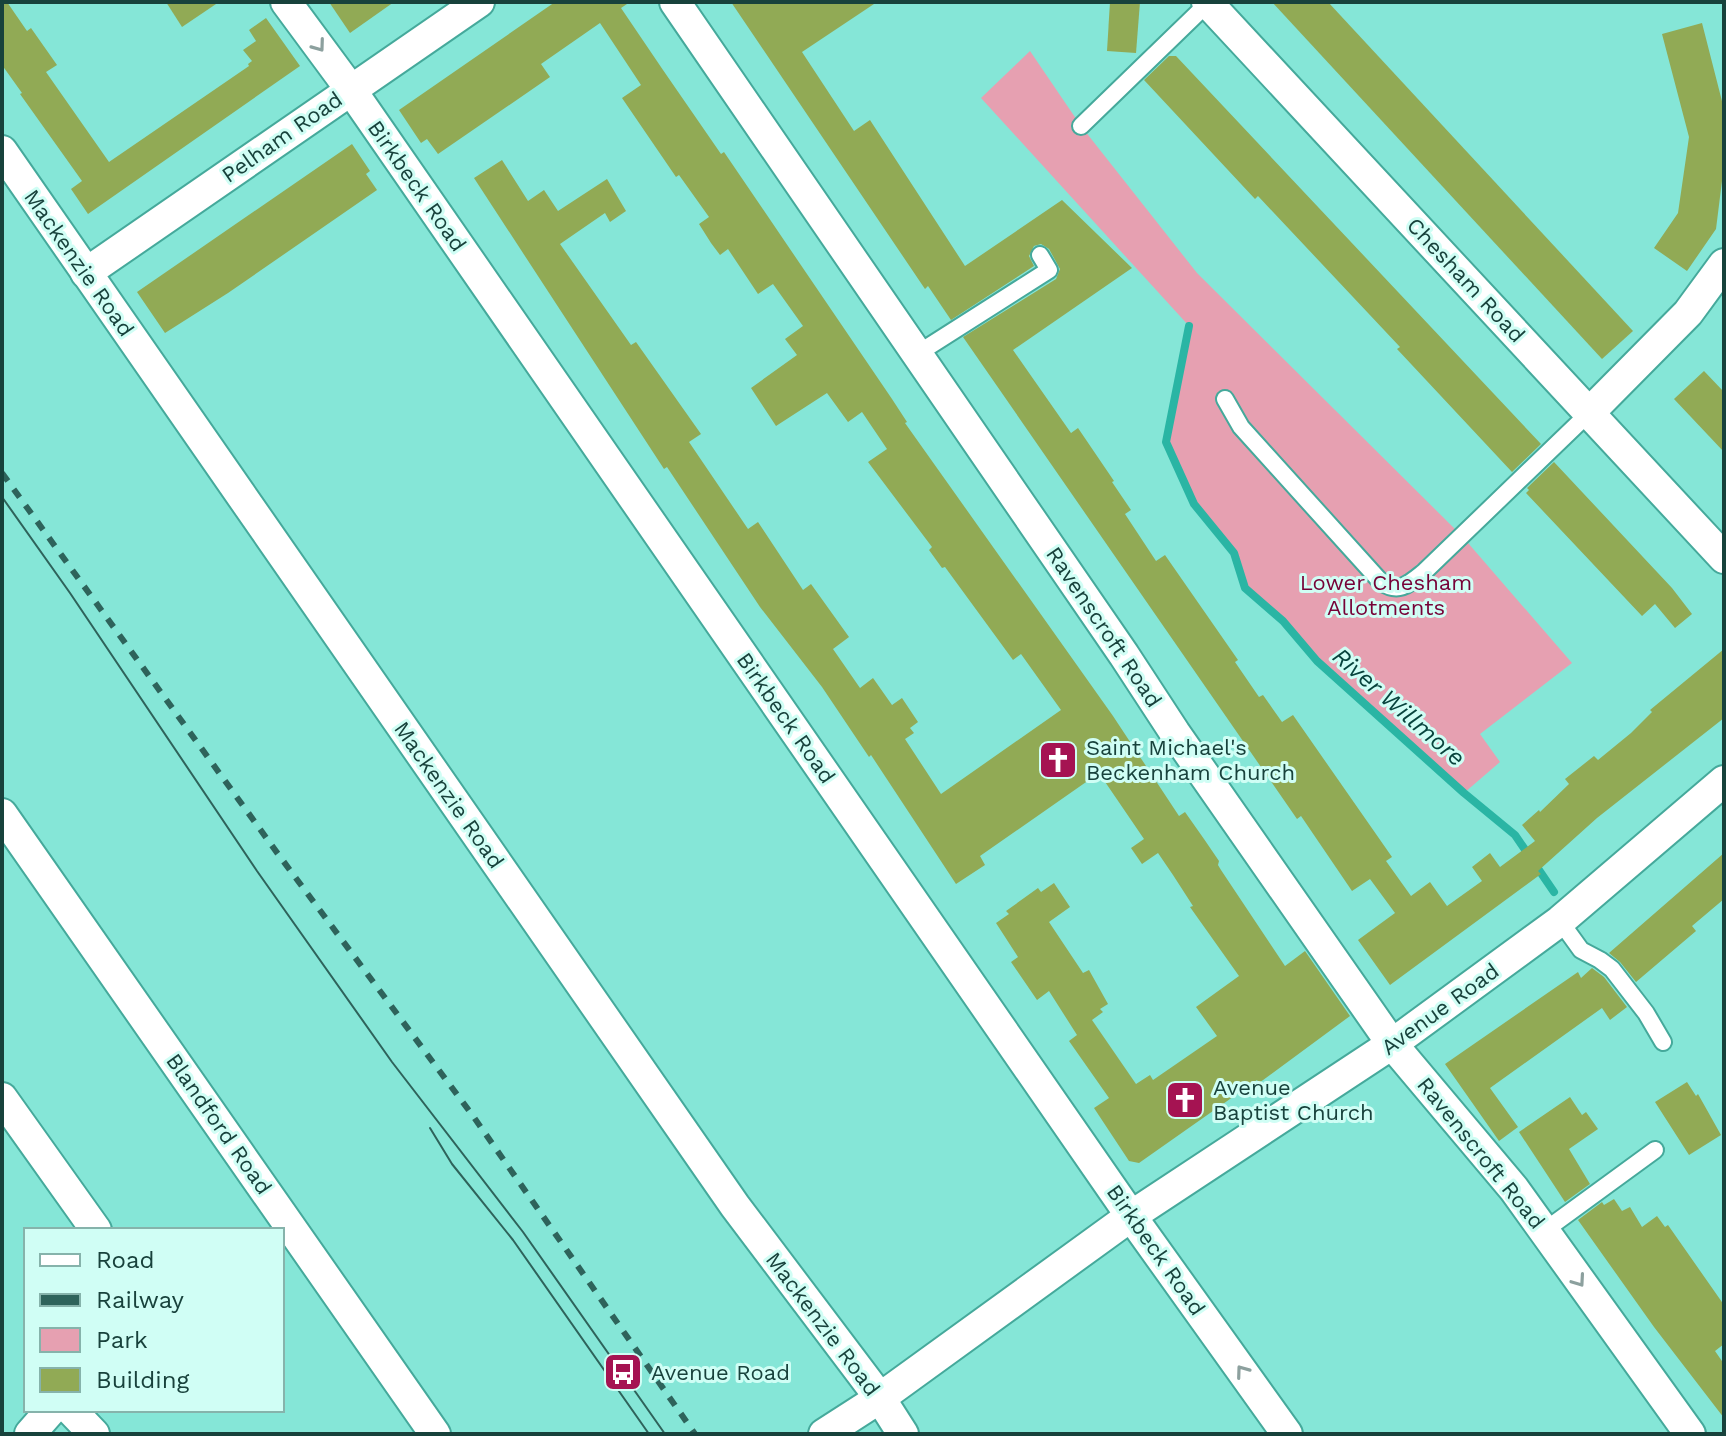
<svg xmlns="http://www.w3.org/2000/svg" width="1726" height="1436" font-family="'Work Sans',sans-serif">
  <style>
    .green { fill: #e6a0b1 }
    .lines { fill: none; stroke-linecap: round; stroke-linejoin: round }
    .stream { stroke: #2ab5a4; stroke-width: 8 }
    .building { fill: #91aa55 }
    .lane-casing { stroke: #45a99b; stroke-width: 20 }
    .street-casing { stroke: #45a99b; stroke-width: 34 }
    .lane { stroke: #fff; stroke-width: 16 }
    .street { stroke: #fff; stroke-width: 30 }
    .tram { stroke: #2e635b; stroke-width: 2 }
    .rail { stroke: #2e635b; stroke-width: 6; stroke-dasharray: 10 10; stroke-linecap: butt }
    .oneway { stroke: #8ca09e }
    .labels { text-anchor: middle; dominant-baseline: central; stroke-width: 6; stroke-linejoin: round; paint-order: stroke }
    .street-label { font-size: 22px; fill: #18423c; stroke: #d0fef5 }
    .park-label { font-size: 22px; fill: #760237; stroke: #d0fef5 }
    .poi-label { font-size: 22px; fill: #18423c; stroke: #d0fef5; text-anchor: start }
    .water-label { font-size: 24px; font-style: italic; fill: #08443d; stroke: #d0fef5 }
  </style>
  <rect width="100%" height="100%" fill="#85e6d7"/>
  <path class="green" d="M1030 51 1081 126 1197 273 1462 536 1572 663 1480 734 1500 762 1464 793 1317 661 1283 621 1245 588 1234 553 1194 504 1166 442 1189 326 981 98Z"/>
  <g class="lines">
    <path class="stream" d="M1189 326 1166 442 1194 504 1234 553 1245 588 1283 621 1317 661 1464 793 1515 835 1554 892"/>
  </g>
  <g class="building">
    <path d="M2 2H7L27 31 31 28 57 65 46 72 109 162 249 66 248 64 252 61 243 50 256 41 249 30 266 18 300 66 88 214 71 189 82 181 20 94 22 93 2 65Z"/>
    <path d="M166 2H219L182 27Z"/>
    <path d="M329 2H394L350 33Z"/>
    <path d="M555 2H630L621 8 663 70 721 154 724 152 892 399 907 422 905 423 1113 716 1179 816 1185 812 1204 839 1219 861 1218 865 1221 870 1285 966 1305 951 1350 1016 1259 1083 1257 1080 1139 1163 1129 1161 1094 1108 1109 1098 1069 1041 1077 1035 1049 991 1037 1000 1011 962 1018 957 996 923 1009 914 1006 911 1038 888 1041 892 1054 883 1070 907 1049 922 1083 973 1089 970 1108 1004 1100 1009 1103 1012 1092 1020 1136 1084 1150 1075 1153 1080 1217 1036 1196 1007 1239 976 1190 907 1193 906 1173 875 1158 853 1142 864 1131 848 1144 839 1099 773 980 856 985 865 956 884 871 755 869 757 822 687 760 607 667 467 664 469 474 178 502 160 528 201 544 190 558 211 607 179 626 211 610 222 605 213 560 244 631 345 636 342 701 434 689 442 748 529 758 522 803 590 811 584 849 637 833 649 860 688 873 678 892 705 902 698 918 722 910 728 914 733 905 739 941 794 1061 710 1021 654 1013 660 945 567 942 568 929 550 932 547 868 462 887 449 862 412 848 422 827 393 776 426 751 388 797 355 785 339 803 326 773 284 758 294 728 249 720 255 711 243 699 224 709 217 679 175 676 177 622 98 641 85 600 23 541 64 550 77 438 154 427 139 421 143 399 110Z"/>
    <path d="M731 2H877L802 52 854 131 870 120 965 266 1062 200 1132 268 1013 350 1071 433 1078 428 1114 481 1112 482 1131 510 1125 514 1156 561 1165 555 1238 660 1235 662 1259 697 1263 695 1282 722 1293 715 1392 857 1386 861 1411 896 1430 882 1447 906 1482 881 1472 867 1490 853 1500 867 1535 841 1522 825 1539 810 1540 812 1569 784 1565 779 1594 756 1598 760 1631 733 1652 712 1650 710 1724 649V718L1597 818 1538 871 1541 874 1390 985 1358 940 1395 913 1370 879 1352 891 1301 816 1297 819 963 337 1056 279 1060 269 1049 249 1041 244 1034 246 1029 256 1034 266 951 320 928 286 925 289Z"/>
    <path d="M1110 2H1140L1136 53 1107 51Z"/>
    <path d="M1272 2H1328L1633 331 1602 359Z"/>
    <path d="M1702 23 1724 109V165L1716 229 1687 271 1654 248 1678 213 1689 137 1662 34Z"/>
    <path d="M1169 56H1176L1541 444 1512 472 1397 349 1400 347 1258 196 1255 199 1144 80Z"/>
    <path d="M352 144 370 171 366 174 377 190 228 293 165 333 137 292Z"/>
    <path d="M1704 371 1724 392V452L1674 399Z"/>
    <path d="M1554 462 1672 588 1692 614 1675 628 1655 604 1642 616 1526 493 1529 490 1527 488Z"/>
    <path d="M1724 853V899L1692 926 1696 931 1636 982 1620 962 1609 953Z"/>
    <path d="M1592 968 1604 977 1627 1007 1610 1020 1602 1008 1490 1088 1518 1127 1499 1141 1445 1064 1578 972 1581 978Z"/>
    <path d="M1687 1082 1696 1096 1698 1094 1721 1135 1689 1155 1655 1102Z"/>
    <path d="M1570 1097 1582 1115 1586 1112 1598 1129 1569 1149 1590 1184 1565 1202 1519 1132Z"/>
    <path d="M1614 1199 1622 1211 1630 1207 1642 1227 1657 1216 1665 1227 1668 1225 1724 1305V1344L1715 1351 1724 1364V1418L1654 1327 1578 1220 1602 1202 1604 1205Z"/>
  </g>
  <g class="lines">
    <defs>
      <g id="lane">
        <path d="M1081 126 1208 3"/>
        <path d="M917 354 1049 270 1040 255"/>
        <path d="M1225 399 1241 427 1381 582C1399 594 1409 584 1424 572L1589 413"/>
        <path d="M1560 921 1581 950 1600 960 1612 969 1646 1013 1663 1042"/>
        <path d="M1544 1231 1655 1150"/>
      </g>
      <g id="street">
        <path d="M286 2 351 90 1131 1216 1287 1434"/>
        <path d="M675 2 1124 655 1175 733 1392 1044 1514 1189 1690 1434"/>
        <path d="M1207 2 1724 558"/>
        <path d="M2 151 735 1206 880 1398 903 1434"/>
        <path d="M86 273 479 2"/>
        <path d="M1589 413 1688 313 1724 264"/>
        <path d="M2 814 435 1434"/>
        <path d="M2 1098 96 1230"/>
        <path d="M71 1410 94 1434"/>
        <path d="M30 1434 51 1410"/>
        <path d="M824 1434 880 1398 1131 1216 1392 1044 1560 921 1724 781"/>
      </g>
    </defs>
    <use href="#lane" class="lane-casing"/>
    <use href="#street" class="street-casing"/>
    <use href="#lane" class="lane"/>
    <use href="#street" class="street"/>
    <g class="tram">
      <path d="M2 497 70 593 257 871 392 1062 523 1232 665 1434"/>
      <path d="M430 1128 452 1164 513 1240 649 1434"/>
    </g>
    <path class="rail" d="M2 473 278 854 473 1116 695 1434"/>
  </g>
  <defs><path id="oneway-chevron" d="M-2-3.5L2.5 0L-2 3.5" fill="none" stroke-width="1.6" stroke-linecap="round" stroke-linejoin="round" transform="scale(2)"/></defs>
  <g class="oneway">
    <use href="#oneway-chevron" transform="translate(319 46) rotate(54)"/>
    <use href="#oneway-chevron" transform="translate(1579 1281) rotate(55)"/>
    <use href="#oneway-chevron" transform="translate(1242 1371) rotate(-126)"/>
  </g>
  <defs>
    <symbol id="church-square" viewBox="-11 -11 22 22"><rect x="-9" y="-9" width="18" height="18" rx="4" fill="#a51352" stroke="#d0fef5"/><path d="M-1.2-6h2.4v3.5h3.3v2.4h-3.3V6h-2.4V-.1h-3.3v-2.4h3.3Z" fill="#fff"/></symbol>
    <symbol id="bus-square" viewBox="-11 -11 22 22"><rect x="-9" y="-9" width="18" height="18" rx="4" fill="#a51352" stroke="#d0fef5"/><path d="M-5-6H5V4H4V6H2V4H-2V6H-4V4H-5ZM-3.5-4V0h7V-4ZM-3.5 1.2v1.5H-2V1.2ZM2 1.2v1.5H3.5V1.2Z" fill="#fff"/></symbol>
  </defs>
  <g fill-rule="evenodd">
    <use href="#church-square" x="1036" y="738" width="44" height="44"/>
    <use href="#church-square" x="1163" y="1078" width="44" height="44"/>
    <use href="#bus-square" x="601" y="1350" width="44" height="44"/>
  </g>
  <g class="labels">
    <g class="street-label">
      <text transform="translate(282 137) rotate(-35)">Pelham Road</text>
      <text transform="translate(417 186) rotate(55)">Birkbeck Road</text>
      <text transform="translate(79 263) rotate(55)">Mackenzie Road</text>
      <text transform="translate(1466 280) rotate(47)">Chesham Road</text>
      <text transform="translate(1104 627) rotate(56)">Ravenscroft Road</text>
      <text transform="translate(786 718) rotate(55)">Birkbeck Road</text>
      <text transform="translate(449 795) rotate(55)">Mackenzie Road</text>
      <text transform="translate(1440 1009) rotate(-36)">Avenue Road</text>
      <text transform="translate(219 1124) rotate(55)">Blandford Road</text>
      <text transform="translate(1481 1153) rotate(51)">Ravenscroft Road</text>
      <text transform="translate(1156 1250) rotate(55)">Birkbeck Road</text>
      <text transform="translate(823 1324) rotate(53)">Mackenzie Road</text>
    </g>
    <g class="park-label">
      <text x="1386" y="582">Lower Chesham<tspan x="1386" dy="25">Allotments</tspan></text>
    </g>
    <g class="poi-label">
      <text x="1086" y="747">Saint Michael's<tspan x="1086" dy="25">Beckenham Church</tspan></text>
      <text x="1213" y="1087">Avenue<tspan x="1213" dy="25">Baptist Church</tspan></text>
      <text x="651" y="1372">Avenue Road</text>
    </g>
    <g class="water-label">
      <text transform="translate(1399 707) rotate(41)">River Willmore</text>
    </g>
  </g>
  <rect width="1726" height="1436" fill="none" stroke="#18423c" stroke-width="8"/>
  <rect x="24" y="1228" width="260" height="184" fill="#d0fef5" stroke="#86b3ab" stroke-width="2"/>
  <rect x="40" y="1254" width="40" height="12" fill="#ffffff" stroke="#86b3ab" stroke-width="2"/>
  <text x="96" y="1268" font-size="24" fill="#18423c">Road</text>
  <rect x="40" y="1294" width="40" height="12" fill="#2e635b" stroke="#86b3ab" stroke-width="2"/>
  <text x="96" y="1308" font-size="24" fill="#18423c">Railway</text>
  <rect x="40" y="1328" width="40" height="24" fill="#e6a0b1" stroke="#86b3ab" stroke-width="2"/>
  <text x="96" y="1348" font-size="24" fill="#18423c">Park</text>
  <rect x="40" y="1368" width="40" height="24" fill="#91aa55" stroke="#86b3ab" stroke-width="2"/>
  <text x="96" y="1388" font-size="24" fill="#18423c">Building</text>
</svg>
